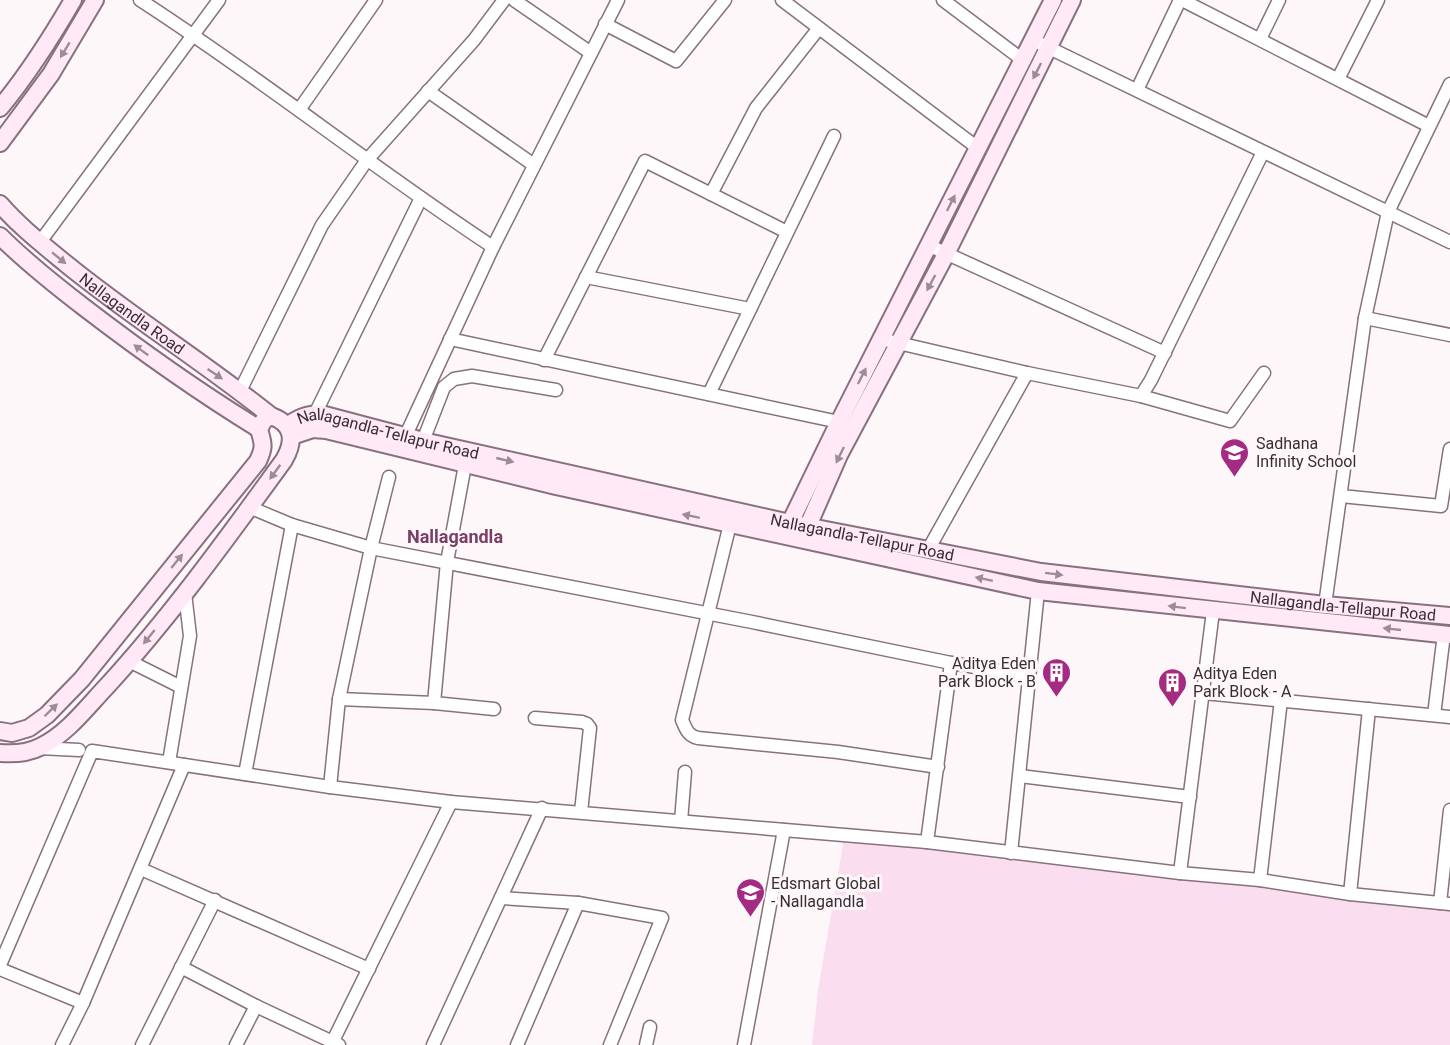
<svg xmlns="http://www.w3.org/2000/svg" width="1450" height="1045" font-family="Roboto,sans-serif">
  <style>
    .green { fill: #faddee }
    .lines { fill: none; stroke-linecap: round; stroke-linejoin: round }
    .street-casing { stroke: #87717e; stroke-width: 15 }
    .secondary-casing { stroke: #87717e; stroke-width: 20 }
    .street { stroke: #fff; stroke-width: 12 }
    .secondary { stroke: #ffe9f6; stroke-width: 16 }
    .oneway { fill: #9c8c94 }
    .labels { text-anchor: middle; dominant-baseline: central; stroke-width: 6; stroke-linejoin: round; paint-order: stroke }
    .street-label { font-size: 16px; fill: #382e33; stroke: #fdf7fa }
    .poi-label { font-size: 16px; fill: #382e33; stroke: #fdf7fa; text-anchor: start }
    .neighbourhood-label { font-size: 18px; font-weight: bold; fill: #7c3e66; stroke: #fdf7fa }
  </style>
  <rect width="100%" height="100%" fill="#fdf7fa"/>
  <path class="green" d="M846 827 1450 900V1045H812L818 990Z"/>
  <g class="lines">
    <defs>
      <g id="street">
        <path d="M140 0C261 78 373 168 493 247"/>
        <path d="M514 0 591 53"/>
        <path d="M782 0 979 149"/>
        <path d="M943 0 1024 61"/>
        <path d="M1182 0 1429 126"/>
        <path d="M605 24 676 61 725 0"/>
        <path d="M1260 39 1279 0"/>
        <path d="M1041 44 1450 242"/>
        <path d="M1338 79 1378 0"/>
        <path d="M1137 90 1180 0"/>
        <path d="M428 91 534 165"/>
        <path d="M299 110 376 0"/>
        <path d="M711 194 756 108 819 28"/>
        <path d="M40 242 219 0"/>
        <path d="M930 246 1165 353"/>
        <path d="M586 277 750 309"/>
        <path d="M1365 318 1450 335"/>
        <path d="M450 339 839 422"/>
        <path d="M881 339 1027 373 1141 396 1151 380 1263 152"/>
        <path d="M544 360 645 161 787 232"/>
        <path d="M240 391 322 225 367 160 474 40 504 0"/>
        <path d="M709 394 834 136"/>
        <path d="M1141 396 1230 421 1264 373"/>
        <path d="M315 414 421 198"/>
        <path d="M405 437 493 247 618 0"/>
        <path d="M423 441 444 387 454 379 472 376 556 390"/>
        <path d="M1341 496 1441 506 1450 449"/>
        <path d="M249 507 292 525 371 548 752 622 951 663 927 842"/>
        <path d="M730 524 682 720C686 729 688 736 698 738L838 752 938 767"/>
        <path d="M928 550 1027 373"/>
        <path d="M1325 605 1365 318 1388 212 1450 84"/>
        <path d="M129 661 181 687"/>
        <path d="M951 663 1029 676"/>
        <path d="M1204 693 1450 717"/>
        <path d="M339 699 434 703 494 709"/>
        <path d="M434 703 447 562 465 465"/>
        <path d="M1434 715 1444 634"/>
        <path d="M535 718 582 722 587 724 590 728 581 812"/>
        <path d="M39 748 79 750"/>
        <path d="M169 762 190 636 185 593"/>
        <path d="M245 774 292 525"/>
        <path d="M1020 776 1190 797"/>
        <path d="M330 787 339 699 371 548 389 477"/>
        <path d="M681 821 685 772"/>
        <path d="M1011 853 1038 591"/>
        <path d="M141 869 369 969"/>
        <path d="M1180 873 1213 611"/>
        <path d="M1260 880 1281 700"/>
        <path d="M1350 894 1369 709"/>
        <path d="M501 898 578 903 662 918 610 1045"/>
        <path d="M1440 903 1450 810"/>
        <path d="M0 965 92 751 330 787 451 802 927 842 1180 873 1260 880 1350 894 1450 904"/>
        <path d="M181 967 256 1006 339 1045"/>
        <path d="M0 969 83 1003"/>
        <path d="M62 1045 83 1003 184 765"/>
        <path d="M142 1045 215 900"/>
        <path d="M236 1045 256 1006"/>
        <path d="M331 1045 451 802"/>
        <path d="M433 1045 542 808"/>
        <path d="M517 1045 578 903"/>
        <path d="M646 1045 650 1027"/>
        <path d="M744 1045 784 830"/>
      </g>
      <g id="secondary">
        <path d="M0 108C28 74 51 38 73 0"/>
        <path d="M0 143 51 74 95 0"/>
        <path id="s1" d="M0 204C19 226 42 244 65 263 131 317 204 362 271 416"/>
        <path d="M0 236C27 263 55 285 85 308 141 351 199 392 259 429"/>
        <path id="s2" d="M287 426C298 418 307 414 321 414L423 441 790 523 1041 572 1325 605 1450 616"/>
        <path d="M292 436 313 429 326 430 556 486 1038 591 1450 635"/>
        <path d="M790 523 839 422 1053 0"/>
        <path d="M808 526 839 455 944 258 1072 0"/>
        <path d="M0 731 12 733 29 728 47 715 82 679 258 461C265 446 263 444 259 429L264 420 271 416C294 424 295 441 284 460 228 537 171 616 107 686 86 708 68 733 40 747 28 753 13 754 0 753"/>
      </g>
    </defs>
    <use href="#street" class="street-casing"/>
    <use href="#secondary" class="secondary-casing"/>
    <use href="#street" class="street"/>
    <use href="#secondary" class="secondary"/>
  </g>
  <defs><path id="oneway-solid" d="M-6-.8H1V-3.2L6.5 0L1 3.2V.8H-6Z" transform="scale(1.5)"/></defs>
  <g class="oneway">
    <use href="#oneway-solid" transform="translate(65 50) rotate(121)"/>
    <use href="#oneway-solid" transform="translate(1037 71) rotate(117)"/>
    <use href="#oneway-solid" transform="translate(951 203) rotate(-63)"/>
    <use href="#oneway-solid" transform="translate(59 258) rotate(39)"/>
    <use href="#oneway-solid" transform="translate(931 283) rotate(118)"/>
    <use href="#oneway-solid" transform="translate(141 350) rotate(-144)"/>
    <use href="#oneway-solid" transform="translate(215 374) rotate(34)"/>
    <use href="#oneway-solid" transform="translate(862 376) rotate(-63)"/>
    <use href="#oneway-solid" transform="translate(840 455) rotate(116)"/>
    <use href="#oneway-solid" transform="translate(505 460) rotate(13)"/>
    <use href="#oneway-solid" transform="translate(275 472) rotate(126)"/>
    <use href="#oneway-solid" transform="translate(691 516) rotate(-168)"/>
    <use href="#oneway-solid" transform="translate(177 561) rotate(-51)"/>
    <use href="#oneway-solid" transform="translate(1054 574) rotate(7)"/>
    <use href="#oneway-solid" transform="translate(984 579) rotate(-168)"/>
    <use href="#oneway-solid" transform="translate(1177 607) rotate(-173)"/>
    <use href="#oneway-solid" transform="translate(1392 629) rotate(-174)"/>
    <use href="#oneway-solid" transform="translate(149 637) rotate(129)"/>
    <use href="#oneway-solid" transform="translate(51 710) rotate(-44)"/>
  </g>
  <defs>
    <symbol id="university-pin" viewBox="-11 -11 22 30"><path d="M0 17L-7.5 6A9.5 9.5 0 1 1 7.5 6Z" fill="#a42b81" stroke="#fdf7fa"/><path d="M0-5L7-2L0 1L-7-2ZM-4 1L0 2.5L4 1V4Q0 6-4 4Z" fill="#fff"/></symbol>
    <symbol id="building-pin" viewBox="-11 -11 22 30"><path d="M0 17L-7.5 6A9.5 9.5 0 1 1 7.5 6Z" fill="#a42b81" stroke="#fdf7fa"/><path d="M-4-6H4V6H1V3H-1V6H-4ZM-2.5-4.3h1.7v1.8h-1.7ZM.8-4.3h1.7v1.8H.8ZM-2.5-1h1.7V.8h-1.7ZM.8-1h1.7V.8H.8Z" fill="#fff"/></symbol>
  </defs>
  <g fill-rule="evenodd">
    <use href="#university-pin" x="1218" y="436" width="33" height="45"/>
    <use href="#building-pin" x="1040" y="656" width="33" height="45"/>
    <use href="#building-pin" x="1156" y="666" width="33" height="45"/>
    <use href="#university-pin" x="734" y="876" width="33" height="45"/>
  </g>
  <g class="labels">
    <g class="street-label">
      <text stroke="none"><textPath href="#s1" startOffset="172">Nallagandla Road</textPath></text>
      <text stroke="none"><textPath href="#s2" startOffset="106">Nallagandla-Tellapur Road</textPath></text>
      <text stroke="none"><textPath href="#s2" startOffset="592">Nallagandla-Tellapur Road</textPath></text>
      <text stroke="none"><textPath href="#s2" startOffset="1078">Nallagandla-Tellapur Road</textPath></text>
    </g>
    <g class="poi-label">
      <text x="1256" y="443">Sadhana<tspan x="1256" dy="18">Infinity School</tspan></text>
      <text x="1036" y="663" text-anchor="end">Aditya Eden<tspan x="1036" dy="18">Park Block - B</tspan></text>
      <text x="1193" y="673">Aditya Eden<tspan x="1193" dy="18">Park Block - A</tspan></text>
      <text x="771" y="883">Edsmart Global<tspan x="771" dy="18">- Nallagandla</tspan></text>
    </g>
    <g class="neighbourhood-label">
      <text x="455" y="536">Nallagandla</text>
    </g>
  </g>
</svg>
